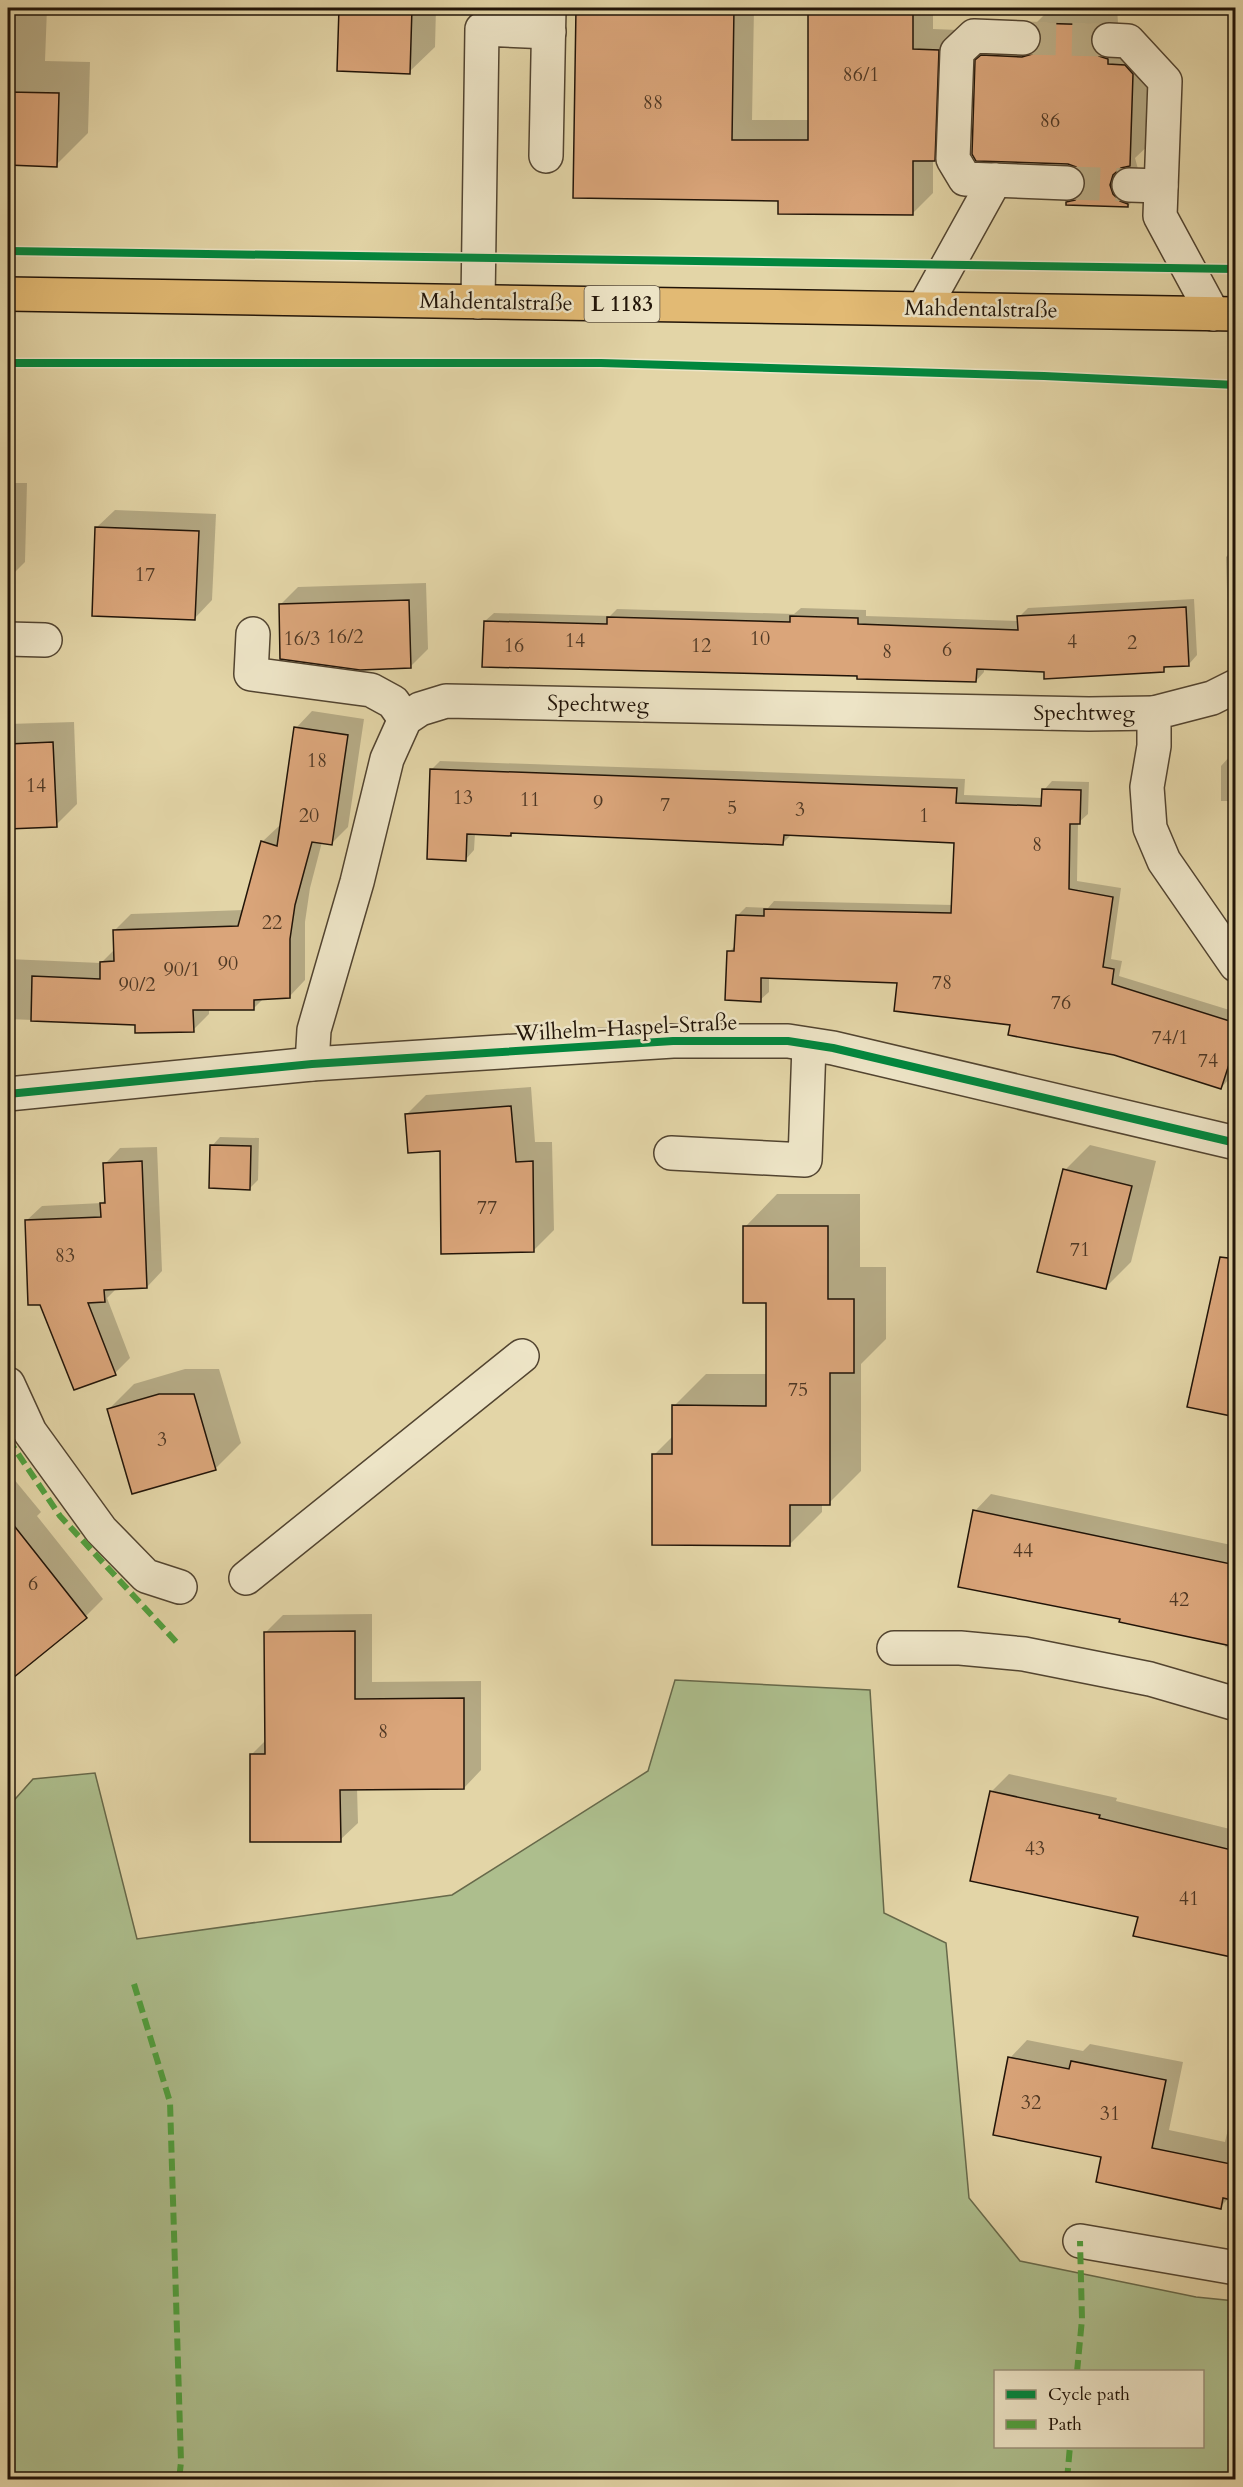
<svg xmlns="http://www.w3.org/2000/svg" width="1243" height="2487" font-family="Cardo,serif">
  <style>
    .green { fill: #adbe8d; stroke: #67694a; stroke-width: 1.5; fill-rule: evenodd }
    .shadow { fill: #0003 }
    .building { fill: #daa57a; stroke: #211408; stroke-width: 1.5 }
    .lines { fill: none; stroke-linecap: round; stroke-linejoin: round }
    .minor-tunnel { stroke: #bcae87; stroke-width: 33; stroke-dasharray: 33 16; stroke-linecap: butt }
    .minor-casing { stroke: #524430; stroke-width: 36 }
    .major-casing { stroke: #211408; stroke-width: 36 }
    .minor { stroke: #ede4c6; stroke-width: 33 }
    .major { stroke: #e2ba74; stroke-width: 33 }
    .quiet { stroke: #50a03e; stroke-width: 6; stroke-dasharray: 12 6; stroke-linecap: butt }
    .cycleway-casing { stroke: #ede4c6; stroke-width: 11 }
    .cycleway { stroke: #00873e; stroke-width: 8 }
    .labels { text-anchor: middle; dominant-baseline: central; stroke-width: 5; stroke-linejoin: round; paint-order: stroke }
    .number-label { font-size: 20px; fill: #4f3824 }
    .shield { fill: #ede4c6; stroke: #5e5241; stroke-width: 1.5 }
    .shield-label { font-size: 21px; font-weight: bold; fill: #211408 }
    .street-label { font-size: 22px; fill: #211408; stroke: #ede4c6 }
  </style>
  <rect width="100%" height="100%" fill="#e3d5a7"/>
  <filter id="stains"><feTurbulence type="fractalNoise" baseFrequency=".00333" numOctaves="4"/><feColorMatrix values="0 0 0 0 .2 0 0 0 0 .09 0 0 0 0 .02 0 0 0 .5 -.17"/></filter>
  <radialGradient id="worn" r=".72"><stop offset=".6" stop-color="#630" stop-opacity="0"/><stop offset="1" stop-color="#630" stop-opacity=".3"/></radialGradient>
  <path class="green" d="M675 1680 870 1690 884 1913 946 1943 969 2198 1020 2261 1196 2297 1235 2301V2479H8V1807L33 1779 95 1773 137 1939 452 1895 648 1771ZM996 2372H1202V2446H996Z"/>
  <g class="shadow">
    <path d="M8 8H47L45 61 90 62 88 133 56 165 8 163Z"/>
    <path d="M340 8H436L435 47 409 72 338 70Z"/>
    <path d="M578 8H754L752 120H809V8H933V29L959 30 955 139 933 161V193L913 213 780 199 574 196Z"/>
    <path d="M1051 8H1117L1118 23 1133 39 1150 40 1158 48 1155 139 1135 158 1138 169 1153 180 1128 206 1068 202 1087 183 1085 173 977 61 1008 30 1043 31 1036 23Z"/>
    <path d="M1236 66V179H1229L1231 71Z"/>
    <path d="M8 483H27L25 562 8 579Z"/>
    <path d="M115 510 216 514 212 600 195 618 97 527Z"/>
    <path d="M1236 547V621L1228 622 1226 557Z"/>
    <path d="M426 583 428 649 411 666 280 605 298 587Z"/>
    <path d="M1194 599 1197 655 1189 664 1168 665 1163 671 984 668V672L976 681 859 674 485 621 494 613 610 616 617 609 794 614 801 608 866 610V616L1019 621V617L1028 608Z"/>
    <path d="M312 711 364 719 348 827 332 843 322 842 310 888 305 922V980L289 997 264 998 254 1008 209 1009V1014L193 1030 136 1024 8 1019V959L101 963 115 949V930L131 914 244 910 262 842 279 826 281 827 296 728Z"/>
    <path d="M74 722 77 804 56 825 8 827V724Z"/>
    <path d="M1231 755H1236V801H1221V766Z"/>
    <path d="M440 761 965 779 964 795 1043 798 1044 790 1052 781 1089 782 1088 814 1078 823 1077 881 1121 888 1111 959 1122 961 1119 976 1236 1012V1059L1229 1079 1221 1088 1012 1024 899 982 769 977V992L760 1000 729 952 736 945 737 916 746 907 768 908 774 901 953 905 955 842 792 834 783 843 513 831 510 834 475 833 474 850 466 859 431 770Z"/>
    <path d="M531 1087 535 1142H552L554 1230 534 1250 441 1149 406 1115 426 1095Z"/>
    <path d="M220 1137 259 1138 258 1180 250 1188 212 1146Z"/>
    <path d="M1090 1145 1156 1161 1131 1262 1106 1287 1065 1170Z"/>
    <path d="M157 1147 162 1271 147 1287 117 1288 107 1298 130 1358 115 1373 26 1221 42 1206 102 1203 106 1199 105 1164 120 1148Z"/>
    <path d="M777 1194H860V1267H886V1339L861 1364V1471L829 1503H822V1512L790 1544 654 1455 674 1435V1406L706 1374H767V1301L745 1227Z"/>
    <path d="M185 1369H219L241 1443 215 1469 109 1409 134 1384Z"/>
    <path d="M8 1472 41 1512 37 1516 103 1599 86 1616 8 1680Z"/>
    <path d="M991 1494 1236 1546V1649L1225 1647 1226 1643 1122 1618 975 1511Z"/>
    <path d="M372 1614V1682L481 1681V1770L464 1788H357L358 1823 340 1840 252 1754 266 1740V1632L283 1615Z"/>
    <path d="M1009 1774 1117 1798 1116 1801 1230 1829 1236 1805V1956L1139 1916 991 1792Z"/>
    <path d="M1027 2040 1083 2051 1090 2044 1183 2062 1169 2130 1225 2142 1231 2116 1236 2111V2199L1229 2198 1220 2207 1103 2156 1010 2058Z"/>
  </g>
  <g class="building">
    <path d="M339 8H412L410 74 337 71Z"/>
    <path d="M576 8H734L732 140H808V8H913V49L939 50 935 161H913V215L778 214V201L573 198Z"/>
    <path d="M1034 23 1099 25 1093 30 1090 38 1093 49 1099 56 1108 59V64L1125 65 1133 74 1130 166 1121 168 1113 175 1110 185 1113 194 1120 201 1128 204V207L1066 205V202L1075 200 1082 193 1086 184 1083 174 1076 167 1068 164 976 161 972 154 975 60 981 55 1022 57 1032 54 1039 47 1042 39 1040 30Z"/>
    <path d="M8 92 59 93 57 167 8 165Z"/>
    <path d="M95 527 199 531 195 620 92 616Z"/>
    <path d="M409 600 411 668 360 670 280 659 279 604Z"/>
    <path d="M1186 607 1189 666 1164 667V672L1044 679V672L977 669 976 682 857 679V676L482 667 484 621 607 624V617L790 622V616L858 618V624L1018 630 1017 616Z"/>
    <path d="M294 727 348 735 332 845 312 842 295 905 290 939V998L254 1000V1010H193L194 1032 135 1033V1025L31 1021 32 976 100 979V962L114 961 113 930 238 926 261 841 277 846Z"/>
    <path d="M53 742 57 827 8 829V744Z"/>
    <path d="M430 769 957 788 956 803 1041 806 1042 789 1081 790 1080 824H1070L1069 889 1113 897 1103 967 1114 969 1112 984 1236 1023V1043L1221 1089 1114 1055 1008 1035 1010 1025 894 1011 897 983 761 978V1002L725 1000 727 951H734L736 915 764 916V909L951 913 954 843 784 835 783 845 511 833V836L467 834 466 861 427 859Z"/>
    <path d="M511 1106 516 1162 533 1161 534 1252 441 1254 440 1151 408 1153 405 1114Z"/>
    <path d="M210 1145 251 1146 250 1190 209 1188Z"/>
    <path d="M142 1161 147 1288 104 1290 105 1302 88 1303 116 1375 74 1390 40 1305H28L25 1220 101 1217 100 1203H105L103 1163Z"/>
    <path d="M1063 1169 1132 1186 1106 1289 1037 1272Z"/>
    <path d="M743 1226H828V1299H854V1373H830V1505H790V1546L652 1545V1454H672V1405L766 1406V1303H743Z"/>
    <path d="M1220 1257 1236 1259V1417L1187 1407Z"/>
    <path d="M159 1394H194L216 1470 132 1494 107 1409Z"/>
    <path d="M973 1510 1236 1565V1647L1119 1622 1120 1619 958 1587Z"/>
    <path d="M8 1518 87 1618 8 1682Z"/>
    <path d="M355 1631V1699L464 1698V1789L340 1790 341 1842H250V1754H265L264 1632Z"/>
    <path d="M990 1791 1100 1815 1099 1818 1236 1851V1958L1133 1936 1138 1917 970 1881Z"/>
    <path d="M1008 2057 1069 2069 1071 2061 1166 2080 1152 2148 1236 2165V2201L1223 2198 1221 2209 1096 2182 1101 2157 993 2135Z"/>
  </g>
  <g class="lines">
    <g class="minor-tunnel">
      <path d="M1023 38 1109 40"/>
      <path d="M1067 183 1129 185"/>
    </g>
    <defs>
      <g id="minor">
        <path d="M1023 38 974 36 957 52 953 159 965 179 1067 183"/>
        <path d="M1109 40 1128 41 1165 81 1160 216 1213 314"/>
        <path d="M546 156 549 8"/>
        <path d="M1129 185 1161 186"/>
        <path d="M478 302 482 29 549 32"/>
        <path d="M924 308 995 180"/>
        <path d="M253 634 251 674 371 690 393 702 405 719"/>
        <path d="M8 639 45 640"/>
        <path d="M1236 686 1212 698 1154 713V746L1147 787 1150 828 1164 861 1236 965"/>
        <path d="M312 1064 314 1030 357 882 387 759 405 719 420 709 446 701 1089 714 1154 713"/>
        <path d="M8 1094 312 1064 673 1041H788L833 1048 1236 1143"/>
        <path d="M671 1153 805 1160 809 1045"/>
        <path d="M8 1384 30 1432 101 1530 146 1576 180 1587"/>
        <path d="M246 1578 522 1356"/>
        <path d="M894 1648H960L1024 1654 1150 1679 1236 1704"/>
        <path d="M1080 2241 1236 2268"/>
      </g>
      <path id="major" d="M8 294 1236 314"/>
    </defs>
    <use href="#minor" class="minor-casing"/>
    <use href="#major" class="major-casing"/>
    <use href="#minor" class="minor"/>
    <use href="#major" class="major"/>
    <g class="quiet">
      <path d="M8 1439 60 1516 180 1646"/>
      <path d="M134 1984 170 2102 181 2462 179 2480"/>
      <path d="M1077 2372 1082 2319 1080 2241"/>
      <path d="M1067 2480 1070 2446"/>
    </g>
    <defs>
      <g id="cycleway">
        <path d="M8 251 1236 269"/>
        <path d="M8 363H601L1044 376 1236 385"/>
        <path d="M8 1094 312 1064 673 1041H788L833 1048 1236 1143"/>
      </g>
    </defs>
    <use href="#cycleway" class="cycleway-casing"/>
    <use href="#cycleway" class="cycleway"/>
  </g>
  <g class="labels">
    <g class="number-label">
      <text x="861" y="74">86/1</text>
      <text x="653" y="102">88</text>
      <text x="1050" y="120">86</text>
      <text x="145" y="574">17</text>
      <text x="345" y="636">16/2</text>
      <text x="302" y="638">16/3</text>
      <text x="760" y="638">10</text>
      <text x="575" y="640">14</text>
      <text x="1072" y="641">4</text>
      <text x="1132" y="642">2</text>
      <text x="514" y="645">16</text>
      <text x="701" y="645">12</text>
      <text x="947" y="649">6</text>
      <text x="887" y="651">8</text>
      <text x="317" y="760">18</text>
      <text x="36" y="785">14</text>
      <text x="463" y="797">13</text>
      <text x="530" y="799">11</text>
      <text x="598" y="802">9</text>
      <text x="665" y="804">7</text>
      <text x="732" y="807">5</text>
      <text x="800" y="809">3</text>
      <text x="309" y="815">20</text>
      <text x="924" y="815">1</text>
      <text x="1037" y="844">8</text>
      <text x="272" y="922">22</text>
      <text x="228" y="963">90</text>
      <text x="182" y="969">90/1</text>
      <text x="942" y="982">78</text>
      <text x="137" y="984">90/2</text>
      <text x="1061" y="1002">76</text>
      <text x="1170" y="1037">74/1</text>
      <text x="1208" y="1060">74</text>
      <text x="487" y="1207">77</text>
      <text x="1080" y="1249">71</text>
      <text x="65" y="1255">83</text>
      <text x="798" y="1389">75</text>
      <text x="162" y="1439">3</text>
      <text x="1023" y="1550">44</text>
      <text x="33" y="1583">6</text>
      <text x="1179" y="1599">42</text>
      <text x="383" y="1731">8</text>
      <text x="1035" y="1848">43</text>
      <text x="1189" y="1898">41</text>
      <text x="1031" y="2102">32</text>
      <text x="1110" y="2113">31</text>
    </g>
    <rect class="shield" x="584.5" y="286" width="75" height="36" rx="4.5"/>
    <g class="shield-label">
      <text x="622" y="304">L 1183</text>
    </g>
    <g class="street-label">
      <text transform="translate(496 302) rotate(1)">Mahdentalstraße</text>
      <text transform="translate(981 309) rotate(1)">Mahdentalstraße</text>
      <text transform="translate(598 704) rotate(1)">Spechtweg</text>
      <text x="1084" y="713">Spechtweg</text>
      <text transform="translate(626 1028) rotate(-3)">Wilhelm-Haspel-Straße</text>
    </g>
  </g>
  <rect width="1243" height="2487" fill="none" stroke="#e3d5a7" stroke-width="30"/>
  <rect x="9" y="9" width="1225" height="2469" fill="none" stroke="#211408" stroke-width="3"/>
  <rect x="15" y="15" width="1213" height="2457" fill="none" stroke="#211408" stroke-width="1.5"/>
  <rect x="994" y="2370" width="210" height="78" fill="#ede4c6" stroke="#9b917a" stroke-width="1.5"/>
  <rect x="1006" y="2390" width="30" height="9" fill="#00873e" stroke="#9b917a" stroke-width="1.5"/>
  <text x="1048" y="2400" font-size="18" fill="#211408">Cycle path</text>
  <rect x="1006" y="2420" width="30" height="9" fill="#50a03e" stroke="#9b917a" stroke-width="1.5"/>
  <text x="1048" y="2430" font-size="18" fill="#211408">Path</text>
  <rect width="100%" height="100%" filter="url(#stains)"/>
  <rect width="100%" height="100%" fill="url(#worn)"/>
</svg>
